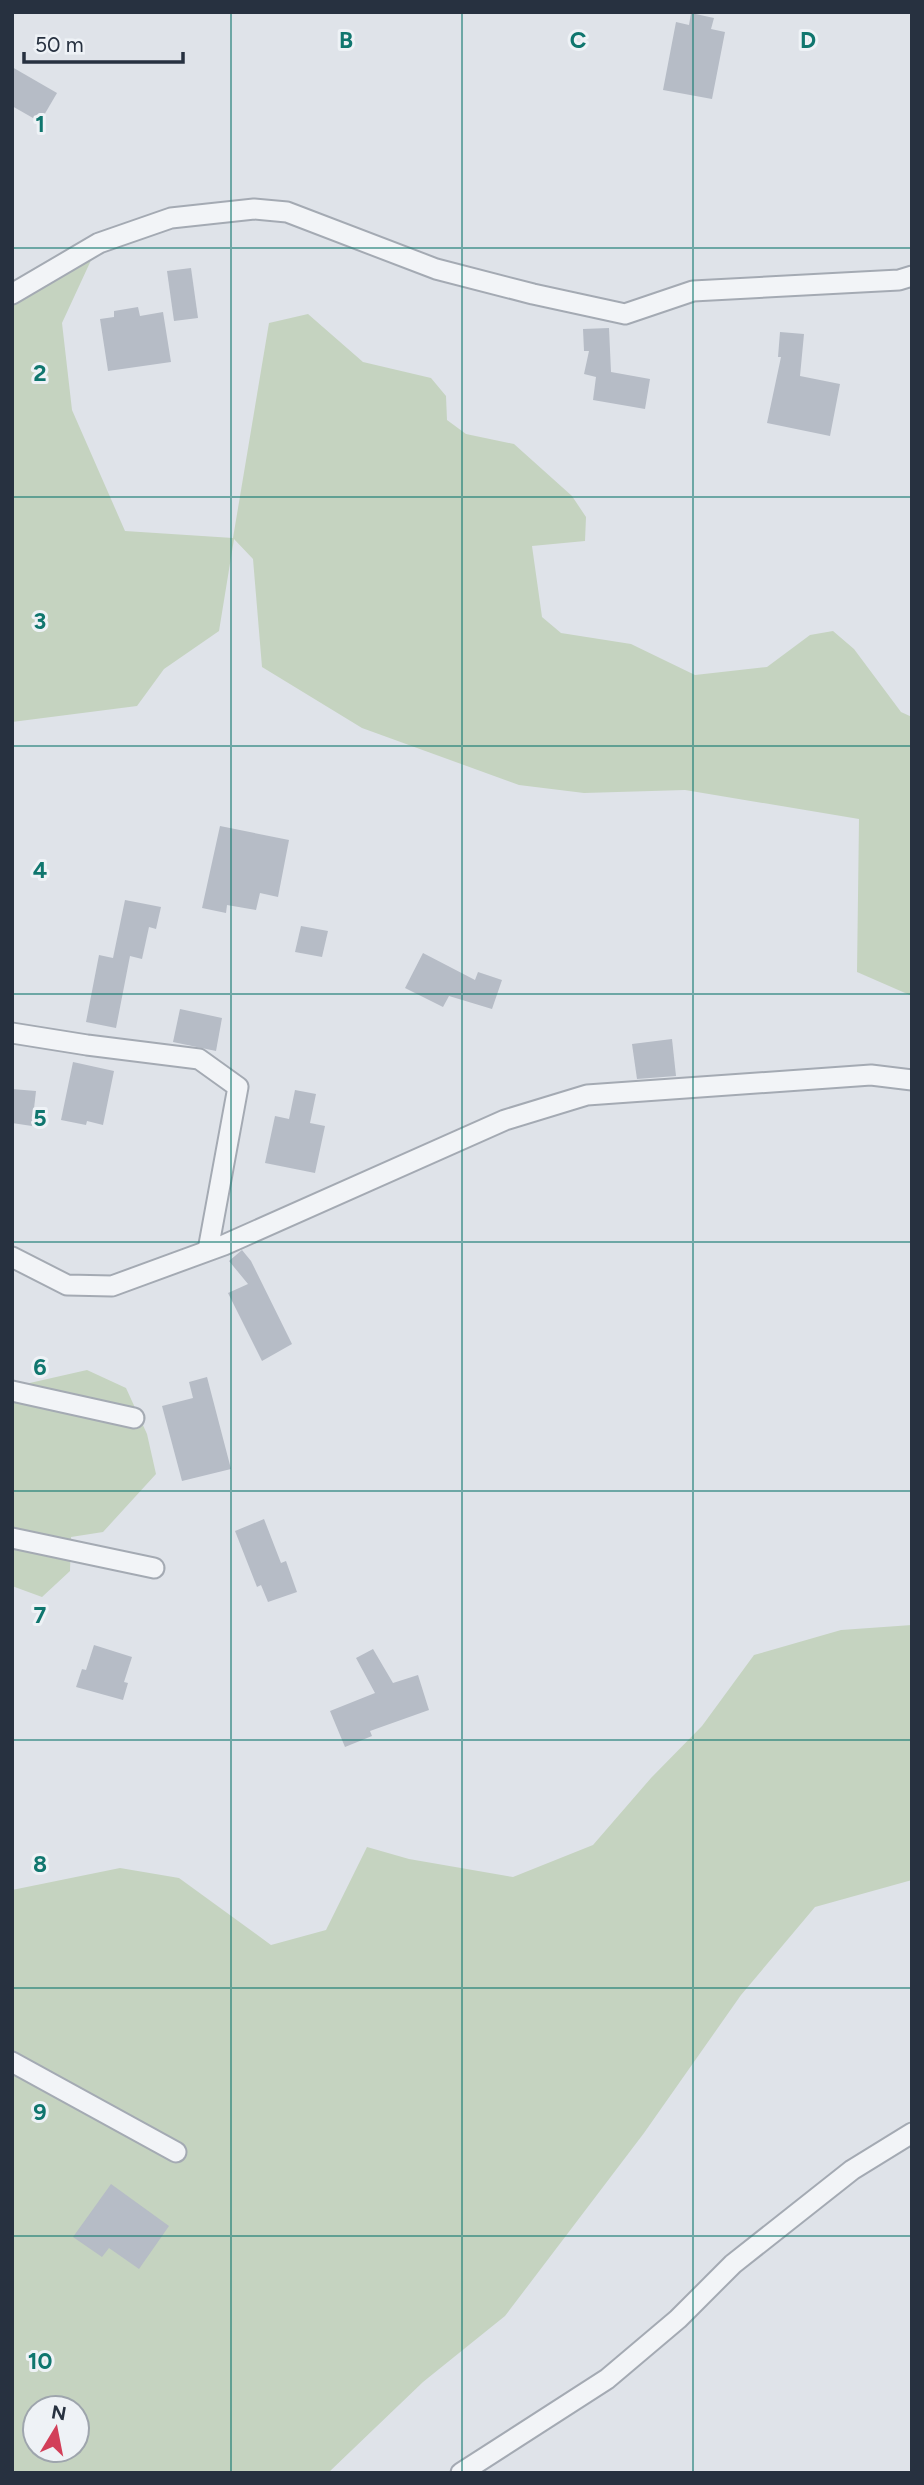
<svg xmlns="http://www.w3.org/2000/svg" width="924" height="2485" font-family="Figtree,sans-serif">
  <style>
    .green { fill: #c5d3c0; fill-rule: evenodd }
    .building { fill: #b6bcc6 }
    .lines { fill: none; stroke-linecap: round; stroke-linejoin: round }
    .street-casing { stroke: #a4aab3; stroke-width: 23 }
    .street { stroke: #f2f4f7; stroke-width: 19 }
    .grid { fill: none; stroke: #0f766e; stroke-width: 2; stroke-opacity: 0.55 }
    .grid-label { font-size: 23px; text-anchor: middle; font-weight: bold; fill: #0f766e; stroke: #eef2f6; stroke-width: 6; stroke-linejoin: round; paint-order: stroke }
  </style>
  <rect width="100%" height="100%" fill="#dfe3e9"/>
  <g class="green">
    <path d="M99 243 62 323 72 410 125 531 233 538 269 323 308 314 363 362 431 378 446 396 447 420 466 434 514 444 572 496 586 517 585 541 532 546 542 617 561 633 631 644 695 675 767 667 810 635 833 631 854 649 901 712 912 717V996L857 972 859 819 685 790 584 793 519 785 362 728 262 667 253 559 234 539 219 631 164 669 137 706 12 722V294Z"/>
    <path d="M87 1370 126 1388 147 1434 156 1474 103 1532 71 1537 70 1571 42 1597 12 1586V1387Z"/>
    <path d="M912 1625V1880L815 1907 741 1995 644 2133 505 2316 423 2382 328 2473H12V1890L120 1868 179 1878 271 1945 326 1930 367 1847 409 1859 513 1877 593 1845 651 1778 702 1726 754 1655 841 1630ZM35 2408H77V2450H35Z"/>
  </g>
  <g class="building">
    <path d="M691 13 714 18 711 29 725 32 712 99 663 90 676 22 689 25Z"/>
    <path d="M12 67 57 93 40 122 12 106Z"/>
    <path d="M191 268 198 318 174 321 167 271Z"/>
    <path d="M138 307 140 316 163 312 171 362 108 371 100 319 114 317V311Z"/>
    <path d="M609 328 611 372 650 379 645 409 593 400 596 377 584 374 589 351H584L583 329Z"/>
    <path d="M780 332 804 334 800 376 840 384 830 436 767 423 781 357H778Z"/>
    <path d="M220 826 289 840 278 897 260 893 256 910 227 905 226 913 202 908Z"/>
    <path d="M125 900 161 907 156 929 149 927 142 959 130 956 116 1028 86 1022 99 955 113 958Z"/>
    <path d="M301 926 328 931 322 957 295 952Z"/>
    <path d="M423 953 475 980 478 972 502 980 492 1009 449 996 443 1007 405 988Z"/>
    <path d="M180 1009 222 1018 216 1051 173 1042Z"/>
    <path d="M672 1039 676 1076 637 1079 632 1044Z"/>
    <path d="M73 1062 114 1071 103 1125 87 1121 86 1125 61 1120Z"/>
    <path d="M12 1089 36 1091 32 1126 12 1123Z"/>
    <path d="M295 1090 316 1094 310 1123 325 1126 315 1173 265 1163 275 1116 289 1119Z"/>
    <path d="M242 1250 251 1261 292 1344 262 1361 228 1293 248 1284 229 1261Z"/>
    <path d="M207 1377 231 1469 182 1481 162 1406 193 1398 189 1382Z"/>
    <path d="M264 1519 281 1563 286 1561 297 1592 268 1602 261 1585 257 1587 235 1531Z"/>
    <path d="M94 1645 132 1657 124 1682 128 1683 123 1700 76 1687 82 1669 86 1670Z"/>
    <path d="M373 1649 393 1683 418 1675 429 1710 370 1731 372 1736 345 1747 330 1711 375 1693 356 1658Z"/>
    <path d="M111 2184 169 2226 139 2269 109 2248 102 2257 73 2237Z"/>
  </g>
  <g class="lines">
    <defs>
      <g id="street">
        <path d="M12 294 99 243 171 218 254 209 287 212 436 269 533 294 625 314 693 291 899 280 912 276"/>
        <path d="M12 1033 87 1045 199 1059 238 1087 208 1250"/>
        <path d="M12 1257 67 1285 112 1286 224 1245 505 1120 587 1095 871 1075 912 1080"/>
        <path d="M12 1391 134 1418"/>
        <path d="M12 1538 154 1568"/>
        <path d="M12 2062 176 2152"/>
        <path d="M461 2473 607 2379 678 2319 733 2264 852 2170 912 2133"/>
      </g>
    </defs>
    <use href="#street" class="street-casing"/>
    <use href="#street" class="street"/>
  </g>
  <path class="grid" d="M231 12V2473M462 12V2473M693 12V2473M12 248H912M12 497H912M12 746H912M12 994H912M12 1242H912M12 1491H912M12 1740H912M12 1988H912M12 2236H912"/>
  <g class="grid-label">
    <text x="346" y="48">B</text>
    <text x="578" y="48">C</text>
    <text x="808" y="48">D</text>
    <text x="40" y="132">1</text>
    <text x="40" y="381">2</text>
    <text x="40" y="629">3</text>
    <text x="40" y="878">4</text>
    <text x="40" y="1126">5</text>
    <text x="40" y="1375">6</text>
    <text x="40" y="1623">7</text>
    <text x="40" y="1872">8</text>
    <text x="40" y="2120">9</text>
    <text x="40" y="2369">10</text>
  </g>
  <rect width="924" height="2485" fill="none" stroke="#273140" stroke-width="28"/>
  <g transform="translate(56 2429) rotate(10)"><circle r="33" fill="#eef2f6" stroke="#9ea5ad" stroke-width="2"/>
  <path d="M0-5L12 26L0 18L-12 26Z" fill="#d23f59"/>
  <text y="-10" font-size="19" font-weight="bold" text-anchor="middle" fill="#273140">N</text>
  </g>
  <path d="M24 52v10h159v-10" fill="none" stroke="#273140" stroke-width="3.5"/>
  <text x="35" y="52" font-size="21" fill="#273140" stroke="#eef2f6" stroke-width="5" paint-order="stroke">50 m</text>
</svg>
